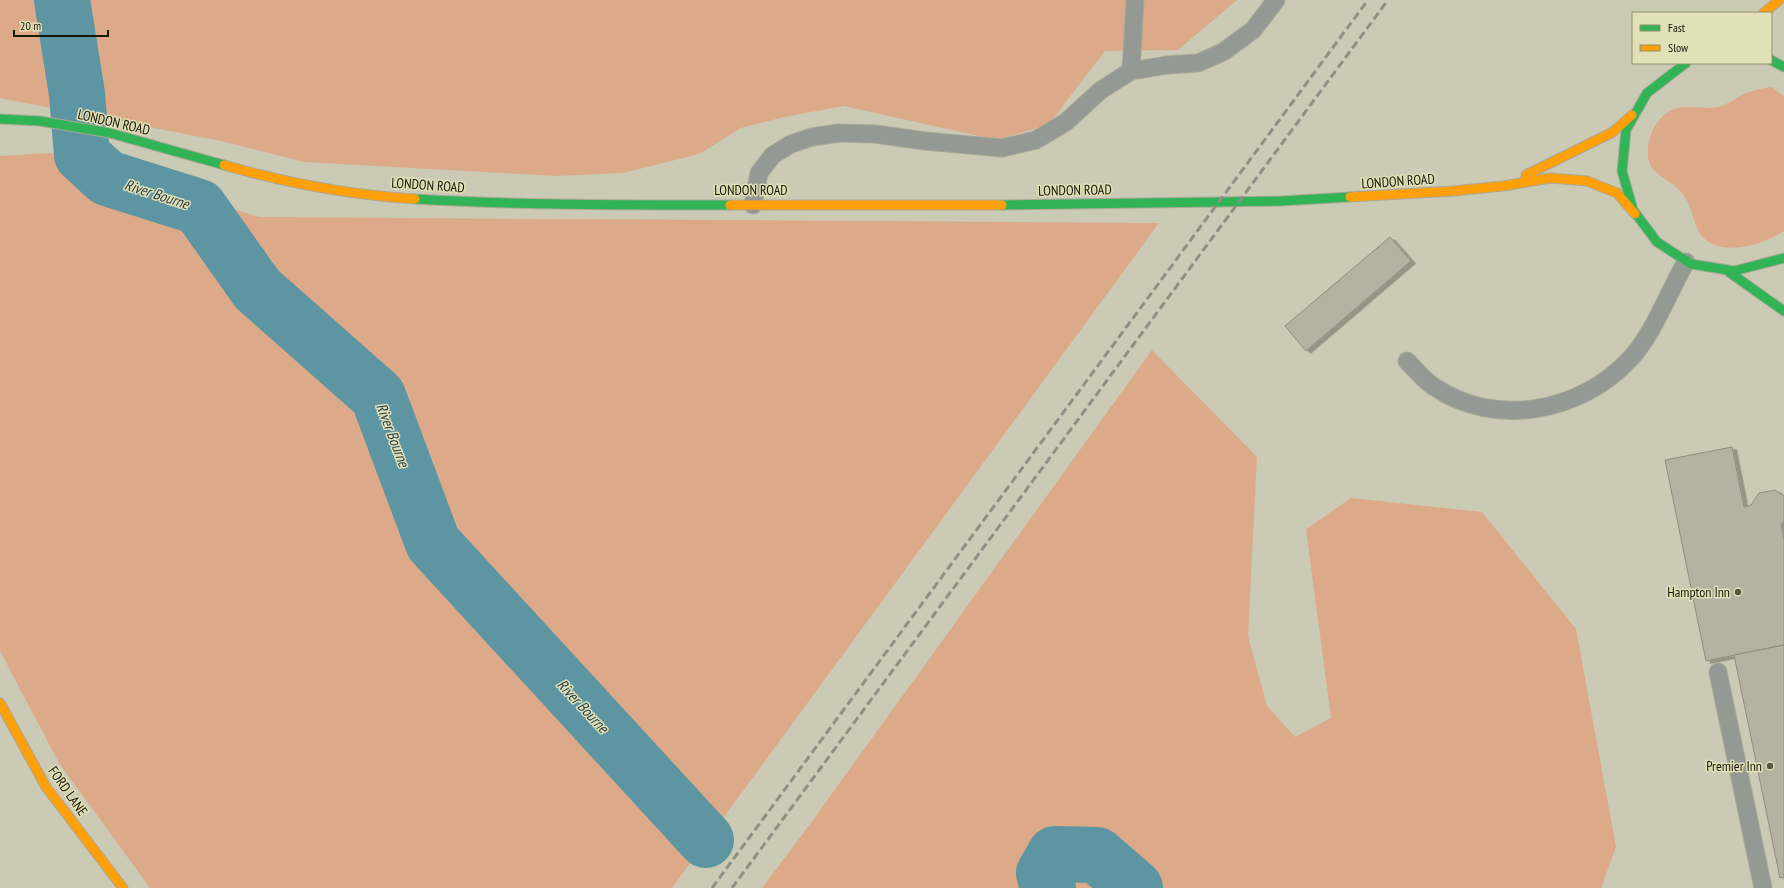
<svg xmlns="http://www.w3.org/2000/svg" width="1784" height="888" font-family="'PT Sans Narrow',sans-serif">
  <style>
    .green { fill: #dcaa89 }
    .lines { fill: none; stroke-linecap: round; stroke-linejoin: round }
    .river { stroke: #5d96a2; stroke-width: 56 }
    .building { fill: #b6b2a2; stroke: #908c7c; filter: url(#shadow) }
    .lane-casing { stroke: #a9a897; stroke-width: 19 }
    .fast-casing { stroke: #a9a897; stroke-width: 11 }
    .slow-casing { stroke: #a9a897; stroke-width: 11 }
    .lane { stroke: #949993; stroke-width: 17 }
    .fast { stroke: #30b455; stroke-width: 9 }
    .slow { stroke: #ff9f0a; stroke-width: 9 }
    .rail { stroke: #8f9085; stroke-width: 3; stroke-dasharray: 8 4; stroke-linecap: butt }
    .poi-dot { fill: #575644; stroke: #e2e0b7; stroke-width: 1.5 }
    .labels { text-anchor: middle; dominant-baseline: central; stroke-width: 3; stroke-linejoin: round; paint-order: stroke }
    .street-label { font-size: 14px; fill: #181708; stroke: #e2e0b7 }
    .poi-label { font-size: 14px; fill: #181708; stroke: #e2e0b7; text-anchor: end }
    .water-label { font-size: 15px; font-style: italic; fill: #243e47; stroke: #e2e0b7 }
  </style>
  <defs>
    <filter id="shadow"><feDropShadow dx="4.5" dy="2.5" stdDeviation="0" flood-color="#0004"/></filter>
  </defs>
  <rect width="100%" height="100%" fill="#cbcab4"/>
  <g class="green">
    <path d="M0 0H1237L1178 50 1105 51 1049 124 997 140 844 106 784 117 741 128 699 154 623 173 556 176 304 162 221 141 0 98Z"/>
    <path d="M1772 87 1784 96V231C1763 245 1716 260 1699 232 1692 219 1692 205 1682 193 1674 183 1660 178 1652 168 1640 150 1655 113 1677 108 1691 105 1705 110 1719 107 1728 104 1737 97 1746 93 1754 90 1764 88 1772 87Z"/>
    <path d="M51 153 259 217 1159 223 672 888H150L59 763 0 651V156Z"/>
    <path d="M1152 350 1257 457 1248 636 1267 706 1295 737 1331 718 1306 529 1351 498 1482 512 1576 629 1616 847 1601 888H762L813 820Z"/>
  </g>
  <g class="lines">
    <g class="river">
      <path d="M62 0 77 94 82 155 107 178 199 207 257 289 378 396 433 543 706 840"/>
      <path d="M1048 888 1044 873 1055 854 1097 855 1135 888"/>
    </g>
  </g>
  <g class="building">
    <path d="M1390 237 1411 261 1306 351 1285 326Z"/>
    <path d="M1732 447 1744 507 1751 505 1759 493 1775 490 1784 496V521L1781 525 1784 539V645L1706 661 1665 460Z"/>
    <path d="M1784 645V877L1780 878 1734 655Z"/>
  </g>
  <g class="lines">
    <defs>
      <g id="lane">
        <path d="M1131 71 1135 0"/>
        <path d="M753 205 759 173 773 155 791 144 812 137 839 133 875 134 925 141 1002 148 1036 140 1066 122 1101 90 1131 71 1167 65 1198 63 1223 52 1253 30 1276 0"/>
        <path d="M1407 361C1415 369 1424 380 1433 386 1495 429 1581 412 1630 359 1654 333 1668 293 1686 262"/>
        <path d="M1718 672 1763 888"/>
      </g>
      <g id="fast">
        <path d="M1771 60 1784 67"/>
        <path d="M1686 63 1647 93 1626 130 1622 171 1633 210 1657 242 1691 264 1734 271 1784 258"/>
        <path d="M0 119 40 121 110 133 224 165"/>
        <path d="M415 199C520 205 625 205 730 205"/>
        <path d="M1002 205 1281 201 1350 197"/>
        <path d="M1729 272 1784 311"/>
      </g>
      <g id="slow">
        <path d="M1764 13 1779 0"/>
        <path d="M224 165C286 183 350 195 415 199"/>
        <path d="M1526 175 1613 132 1632 115"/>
        <path d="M1350 197 1453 191 1503 186 1550 178 1587 181 1617 193 1635 214"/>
        <path d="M730 205H1002"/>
        <path d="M0 703 46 787 123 888"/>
      </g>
    </defs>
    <use href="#lane" class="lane-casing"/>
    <use href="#fast" class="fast-casing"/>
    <use href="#slow" class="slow-casing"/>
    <use href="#lane" class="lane"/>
    <use href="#fast" class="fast"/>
    <use href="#slow" class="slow"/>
    <g class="rail">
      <path d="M712 888 1368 0"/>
      <path d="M732 888 1388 0"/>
    </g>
  </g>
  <g class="poi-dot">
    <circle cx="1738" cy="592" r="4"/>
    <circle cx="1770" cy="766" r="4"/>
  </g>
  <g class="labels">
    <g class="street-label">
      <text transform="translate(114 122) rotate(13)">LONDON ROAD</text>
      <text transform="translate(1398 181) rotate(-4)">LONDON ROAD</text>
      <text transform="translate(428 185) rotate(4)">LONDON ROAD</text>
      <text x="751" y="190">LONDON ROAD</text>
      <text transform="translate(1075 190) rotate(-1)">LONDON ROAD</text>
      <text transform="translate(68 791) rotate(55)">FORD LANE</text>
    </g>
    <g class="poi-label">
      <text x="1730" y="592">Hampton Inn</text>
      <text x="1762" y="766">Premier Inn</text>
    </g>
    <g class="water-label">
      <text transform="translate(157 194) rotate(18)">River Bourne</text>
      <text transform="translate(393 435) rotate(69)">River Bourne</text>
      <text transform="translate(583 706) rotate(47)">River Bourne</text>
    </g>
  </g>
  <rect x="1632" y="12" width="140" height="52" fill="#e2e0b7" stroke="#919071"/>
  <rect x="1640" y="25" width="20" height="6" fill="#30b455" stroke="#919071"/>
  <text x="1668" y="32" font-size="12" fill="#181708">Fast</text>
  <rect x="1640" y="45" width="20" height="6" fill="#ff9f0a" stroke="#919071"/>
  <text x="1668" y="52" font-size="12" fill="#181708">Slow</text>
  <path d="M14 30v6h94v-6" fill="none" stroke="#181708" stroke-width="2"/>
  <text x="20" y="30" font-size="12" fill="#181708" stroke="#e2e0b7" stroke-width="3" paint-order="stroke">20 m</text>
</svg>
